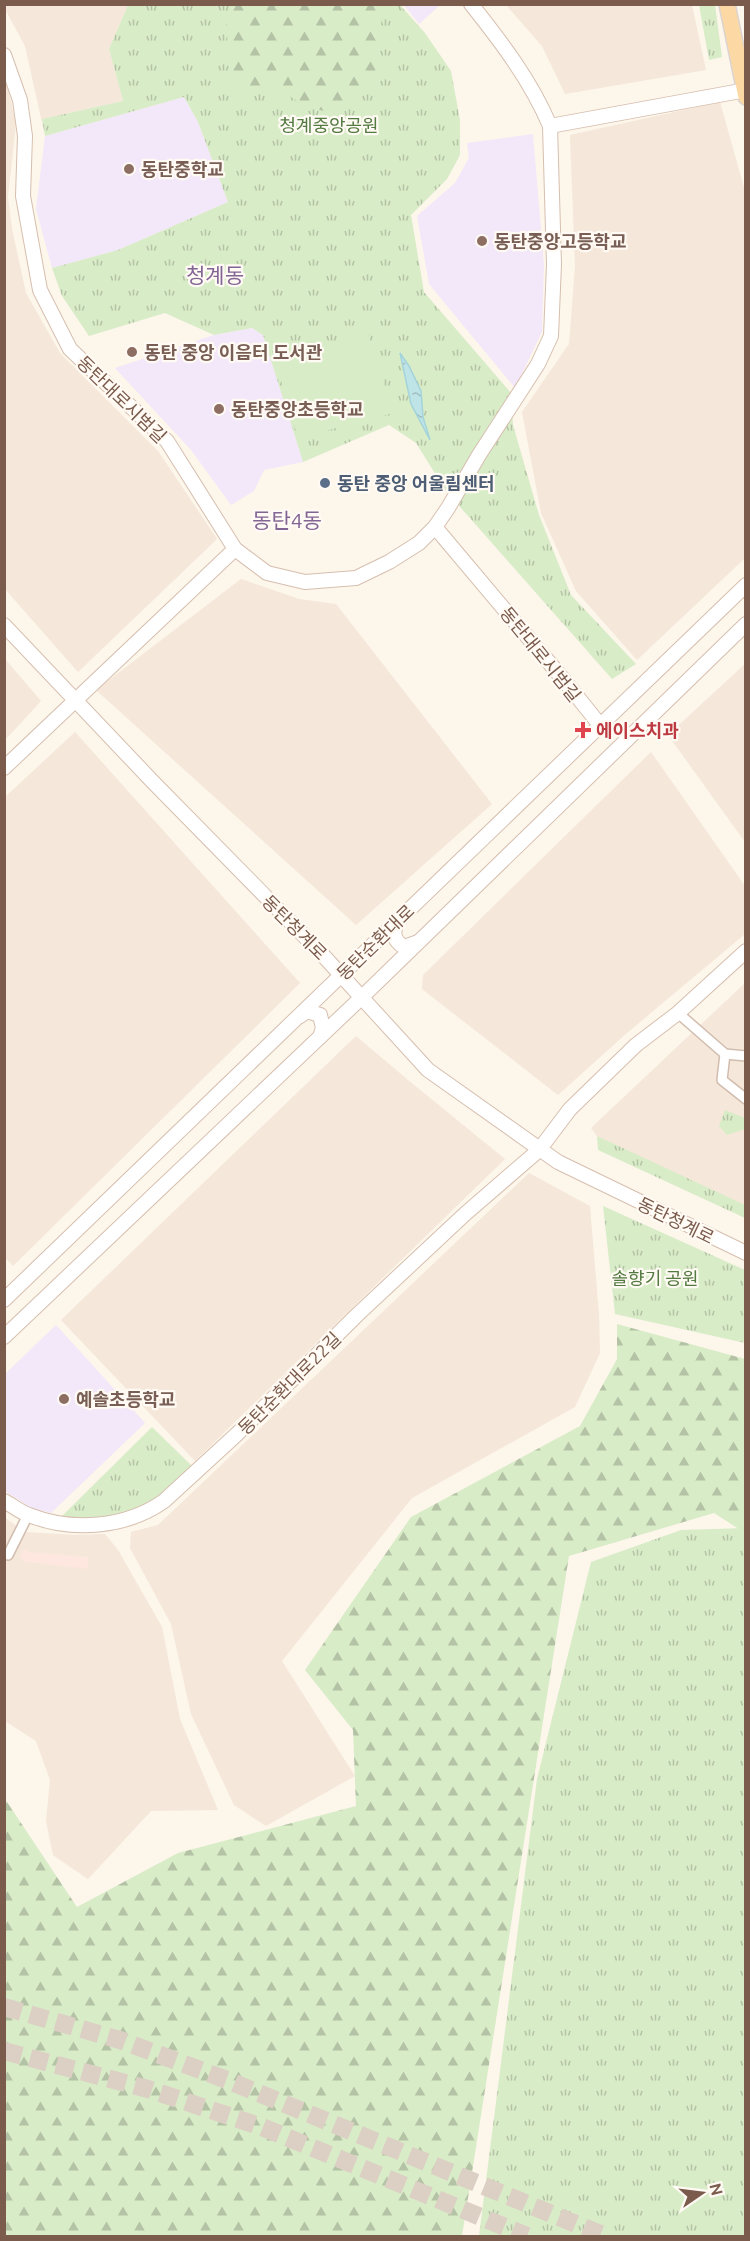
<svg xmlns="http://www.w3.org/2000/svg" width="750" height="2241" font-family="Ubuntu,'Noto Sans KR',sans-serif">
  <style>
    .residential { fill: #f5e7d9 }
    .commercial { fill: #fde7df }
    .education { fill: #f3e7fa }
    .grass { fill: url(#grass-tufts) }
    .forest { fill: url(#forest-firs) }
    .pitch { fill: #d8ecc8 }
    .water { fill: url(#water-ripples); stroke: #a4d4da; stroke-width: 1.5 }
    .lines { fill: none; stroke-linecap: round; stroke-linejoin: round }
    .highway-tunnel { stroke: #dccfc3; stroke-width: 18; stroke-dasharray: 18 9; stroke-linecap: butt }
    .street-casing { stroke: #d1bdaf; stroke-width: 12 }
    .secondary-casing { stroke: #d6bfaf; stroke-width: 16 }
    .primary-casing { stroke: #dcd4d0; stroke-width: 18 }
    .street { stroke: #fff; stroke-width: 9 }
    .secondary { stroke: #fff; stroke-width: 14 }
    .primary { stroke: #fcd8a4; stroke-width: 15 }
    .education-dot { fill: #8d6e63; stroke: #fffaf3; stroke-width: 2 }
    .service-dot { fill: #5c6f8a; stroke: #fffaf3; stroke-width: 2 }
    .health-dot { fill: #e0444e; stroke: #fffaf3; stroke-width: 2 }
    .labels { text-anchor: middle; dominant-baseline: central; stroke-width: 4.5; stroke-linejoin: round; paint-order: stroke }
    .park-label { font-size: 18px; fill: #537a41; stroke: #fffaf3 }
    .education-label { font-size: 18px; font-weight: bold; fill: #785e54; stroke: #fffaf3; text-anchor: start }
    .street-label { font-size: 18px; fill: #7a5b4c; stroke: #fffaf3 }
    .service-label { font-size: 18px; font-weight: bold; fill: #4e5e75; stroke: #fffaf3; text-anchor: start }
    .health-label { font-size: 18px; font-weight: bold; fill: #be3a42; stroke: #fffaf3; text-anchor: start }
    .quarter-label { font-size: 21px; fill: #836595; stroke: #fffaf3 }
  </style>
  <defs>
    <pattern id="grass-tufts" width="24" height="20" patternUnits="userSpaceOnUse" patternTransform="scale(1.5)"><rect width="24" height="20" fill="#d8ecc8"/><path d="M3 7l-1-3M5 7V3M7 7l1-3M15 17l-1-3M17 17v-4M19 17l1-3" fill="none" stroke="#b4c2a5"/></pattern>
    <pattern id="forest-firs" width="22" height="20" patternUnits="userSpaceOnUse" patternTransform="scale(1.5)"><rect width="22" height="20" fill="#d8ecc8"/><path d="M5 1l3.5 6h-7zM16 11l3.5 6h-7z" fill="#b4c2a5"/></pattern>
    <pattern id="water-ripples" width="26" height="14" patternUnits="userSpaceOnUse" patternTransform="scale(1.5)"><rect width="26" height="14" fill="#bee4e8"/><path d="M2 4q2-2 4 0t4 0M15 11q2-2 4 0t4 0" fill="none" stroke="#9fbcbe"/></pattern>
  </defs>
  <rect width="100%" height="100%" fill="#fdf6eb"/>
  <g class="residential">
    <path d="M4 5H128L109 49 123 101 42 119 45 136 25 46 5 9Z"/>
    <path d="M506 5H692L706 70 565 94 542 46Z"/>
    <path d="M4 72 16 123 8 197 12 229 26 293 60 353 158 451 217 539 78 672 5 589Z"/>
    <path d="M720 102 745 191V558L637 660 576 591 541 513 522 412 569 344 575 266 570 135Z"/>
    <path d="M241 579 299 599 336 604 492 804 356 925 96 690Z"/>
    <path d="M5 659 41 701 5 740H4Z"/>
    <path d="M745 664V842L668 735Z"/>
    <path d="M75 732 300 983 13 1266 5 1258V797Z"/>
    <path d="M651 752 745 886V934L627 1033 558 1095 422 989 423 975Z"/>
    <path d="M745 983V1207L597 1136 591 1128Z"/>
    <path d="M356 1036 408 1080 505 1159 195 1461 61 1320Z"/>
    <path d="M529 1173 590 1206 599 1315 600 1353 575 1407 412 1498 282 1661 355 1776 266 1826 234 1805 191 1714 171 1624 130 1548 131 1532 158 1525Z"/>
    <path d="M4 1517 25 1532 76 1535 105 1534 118 1550 162 1627 180 1719 218 1810 151 1811 88 1879 53 1855 46 1821 50 1780 36 1741 5 1721Z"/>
  </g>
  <path class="commercial" d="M24 1549 29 1552 88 1557V1569L25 1562 19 1556Z"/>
  <g class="education">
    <path d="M404 5H440L419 24Z"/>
    <path d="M184 97 198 122 228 202 118 250 52 268 36 209 45 136Z"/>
    <path d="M533 134 544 265 542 332 515 388 429 284 417 216 455 183 469 158 467 143Z"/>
    <path d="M252 328 263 335 303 462 264 470 254 491 231 505 191 450 115 368 214 335Z"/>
    <path d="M56 1325 145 1423 51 1513 31 1508 5 1491 4 1375Z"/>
  </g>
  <g class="grass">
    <path d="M128 5H400L425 33 451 71 460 120V155L447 179 411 215 424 292 511 393 513 425 539 515 571 595 636 664 612 679 446 491 416 443 389 425 303 462 263 335 252 328 214 335 165 313 89 336 62 296 52 268 118 250 228 202 198 122 184 97 45 136 42 119 123 101 109 49Z"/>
    <path d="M699 5H715L722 57 709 60Z"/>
    <path d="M725 1110 745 1118V1129L727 1135 719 1126Z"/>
    <path d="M597 1136 745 1205V1218L598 1150Z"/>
    <path d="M603 1206 745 1270V1343L615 1314Z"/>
    <path d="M152 1427 194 1468 160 1500 108 1520H58Z"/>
    <path d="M745 1528V2236H479L537 1779 591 1562 681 1530Z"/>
  </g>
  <g class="forest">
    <path d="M232 5H377L382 15 376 79 371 82 350 108 330 112 309 108 286 94 264 86 239 88 230 80 226 19Z"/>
    <path d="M617 1324 745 1359V1533L714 1513 569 1556 462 2236H5V1799L77 1907 178 1853 356 1806 353 1730 305 1670 411 1517 580 1426 617 1359Z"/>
  </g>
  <path class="pitch" d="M368 334 393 413 298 438 274 357Z"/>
  <path class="water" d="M400 353 409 366 421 391 423 417 430 440 411 404Z"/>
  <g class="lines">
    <g class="highway-tunnel">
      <path d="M4 2007 120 2040 227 2080 605 2236"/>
      <path d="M4 2051 148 2089 262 2127 527 2236"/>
    </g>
    <defs>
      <g id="street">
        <path d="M678 1013 725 1054 746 1056"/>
        <path d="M725 1054 722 1080 746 1099"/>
        <path d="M8 1555 28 1515"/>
      </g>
      <g id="secondary">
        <path d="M4 55 20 100 25 136 23 196 40 290 70 349 167 441 235 549 267 573 305 582 356 578 389 562 419 543 435 527 448 508 479 455 538 364 551 336 554 264 550 126C531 81 502 43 471 4"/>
        <path d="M550 126 746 90"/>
        <path d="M435 527 563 679 600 725"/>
        <path d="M4 625 152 781 320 952 428 1070 558 1162 746 1253"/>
        <path d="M4 768 235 549"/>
        <path d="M398 921C392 932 393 940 404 947L418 942"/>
        <path d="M300 1016 307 1011 320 1015 323 1028 320 1037"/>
        <path d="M4 1300 746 585"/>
        <path d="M4 1337 362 997 746 624"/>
        <path d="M4 1501C12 1505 20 1512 29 1515 72 1532 126 1528 164 1501L237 1434 357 1315 465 1214 539 1150 570 1109 636 1045 678 1013 746 951"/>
      </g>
      <path id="primary" d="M727 4 746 97"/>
    </defs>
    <use href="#street" class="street-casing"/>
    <use href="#secondary" class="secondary-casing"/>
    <use href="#primary" class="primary-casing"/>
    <use href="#street" class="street"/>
    <use href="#secondary" class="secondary"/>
    <use href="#primary" class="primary"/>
  </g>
  <g class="education-dot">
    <circle cx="129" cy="169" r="6"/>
    <circle cx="482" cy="241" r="6"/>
    <circle cx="132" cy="352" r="6"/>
    <circle cx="219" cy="409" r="6"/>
    <circle cx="64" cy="1399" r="6"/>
  </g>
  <circle class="service-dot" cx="325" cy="483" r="6"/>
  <path class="health-dot" d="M580 721h6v6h6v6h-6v6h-6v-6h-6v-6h6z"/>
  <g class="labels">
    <g class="park-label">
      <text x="329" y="125">청계중앙공원</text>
      <text x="655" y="1278">솔향기 공원</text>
    </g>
    <g class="education-label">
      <text x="141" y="169">동탄중학교</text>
      <text x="494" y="241">동탄중앙고등학교</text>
      <text x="144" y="352">동탄 중앙 이음터 도서관</text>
      <text x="231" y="409">동탄중앙초등학교</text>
      <text x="76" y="1399">예솔초등학교</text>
    </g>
    <g class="street-label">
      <text transform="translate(122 399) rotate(44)">동탄대로시범길</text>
      <text transform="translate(541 654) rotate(51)">동탄대로시범길</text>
      <text transform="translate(295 927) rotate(45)">동탄청계로</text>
      <text transform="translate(375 942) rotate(-44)">동탄순환대로</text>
      <text transform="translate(676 1220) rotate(26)">동탄청계로</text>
      <text transform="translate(289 1383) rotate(-45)">동탄순환대로22길</text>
    </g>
    <g class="service-label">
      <text x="337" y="483">동탄 중앙 어울림센터</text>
    </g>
    <g class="health-label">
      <text x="596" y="730">에이스치과</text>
    </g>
    <g class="quarter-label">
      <text x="215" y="275">청계동</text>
      <text x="287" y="520">동탄4동</text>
    </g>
  </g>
  <rect width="750" height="2241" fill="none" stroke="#7a5b4c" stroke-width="12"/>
  <g transform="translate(702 2193) rotate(76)" stroke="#fffaf3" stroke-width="4.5" paint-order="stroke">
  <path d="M0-4.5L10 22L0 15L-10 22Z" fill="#7a5b4c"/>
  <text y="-9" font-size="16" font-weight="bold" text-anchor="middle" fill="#7a5b4c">N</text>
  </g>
</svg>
